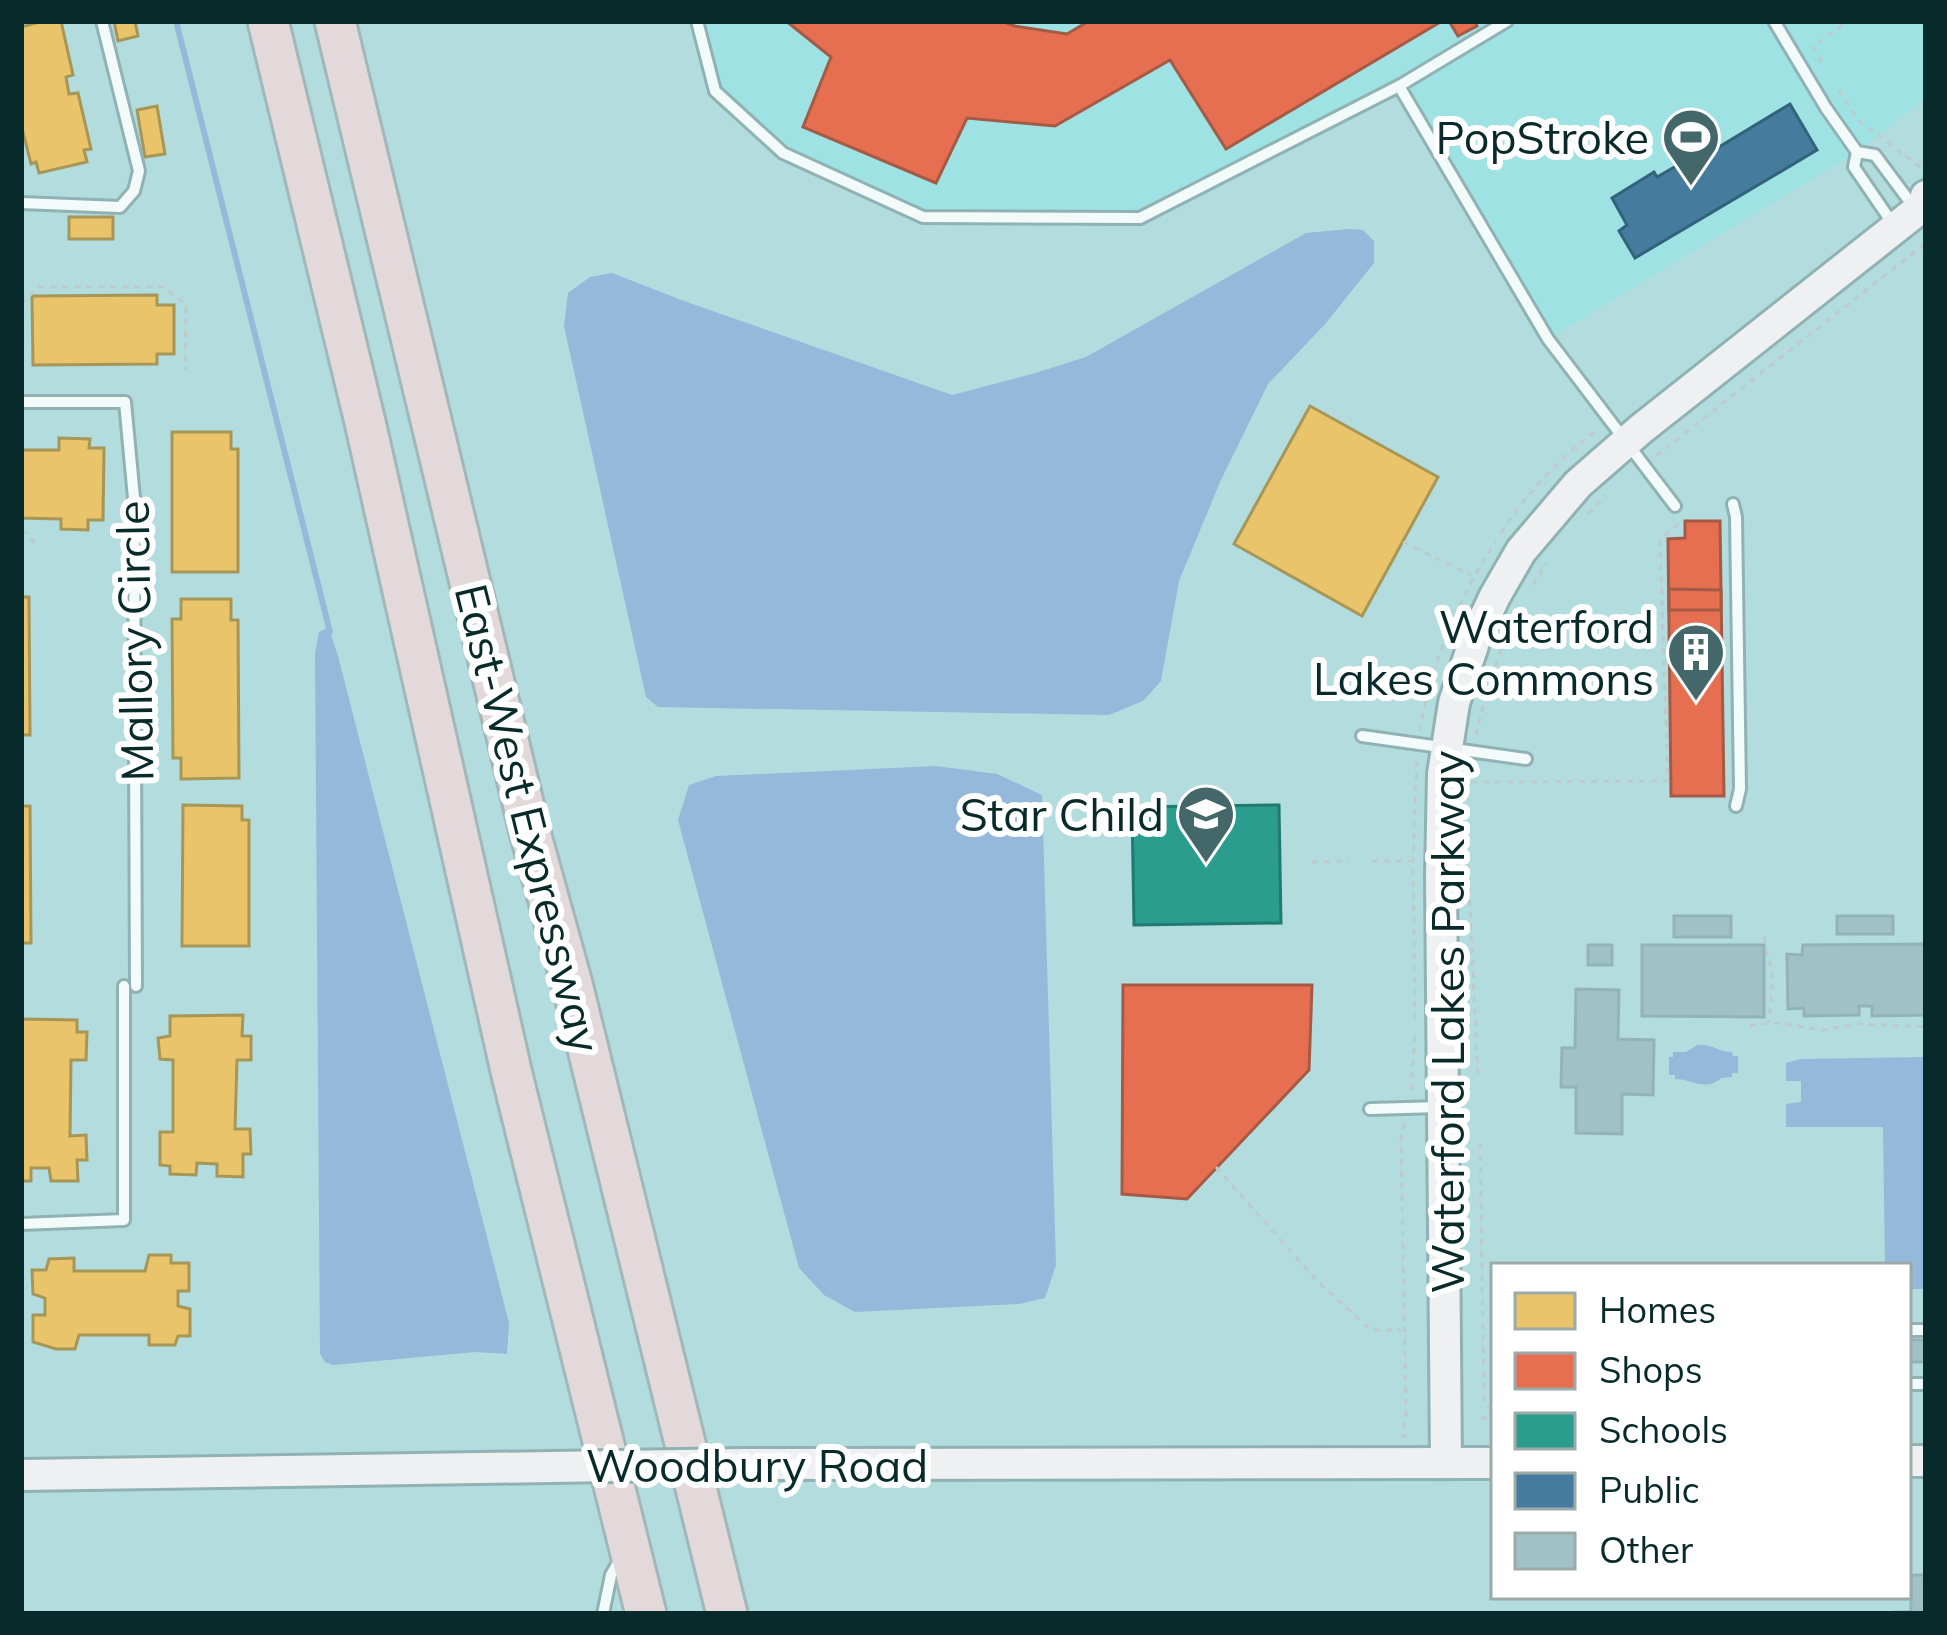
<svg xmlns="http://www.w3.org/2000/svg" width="1947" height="1635" font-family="Mulish,sans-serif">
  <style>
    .built { fill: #9ee2e4 }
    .water { fill: #95b9db }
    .homes { fill: #e9c46a; stroke: #a69657; stroke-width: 3 }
    .shops { fill: #e76f51; stroke: #a45a45; stroke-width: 3 }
    .schools { fill: #2a9d8f; stroke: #207a71; stroke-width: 3 }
    .public { fill: #457b9d; stroke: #33637a; stroke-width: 3 }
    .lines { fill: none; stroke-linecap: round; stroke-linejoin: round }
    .stream { stroke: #95b9db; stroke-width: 6 }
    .building { fill: #a0c2c7; stroke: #93b3b8; stroke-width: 3 }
    .lane-casing { stroke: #90b2b3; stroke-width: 16 }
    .secondary-casing { stroke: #90b2b3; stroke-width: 36 }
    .highway-casing { stroke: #a1b8b9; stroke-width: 45 }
    .path { stroke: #becbcb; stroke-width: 3; stroke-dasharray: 6 6; stroke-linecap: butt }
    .lane { stroke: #f3fafa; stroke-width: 10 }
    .secondary { stroke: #eef0f1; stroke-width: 30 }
    .highway { stroke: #e3d9db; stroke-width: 39 }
    .secondary-bridge-casing { stroke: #90b2b3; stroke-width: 36; stroke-linecap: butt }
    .secondary-bridge { stroke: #eef0f1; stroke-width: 30 }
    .labels { text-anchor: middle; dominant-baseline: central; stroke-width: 12; stroke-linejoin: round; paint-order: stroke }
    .poi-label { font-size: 45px; fill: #082a2a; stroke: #fff; text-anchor: end }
    .street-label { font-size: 45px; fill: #082a2a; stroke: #fff }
  </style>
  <rect width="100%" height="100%" fill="#b2dcde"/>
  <path class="built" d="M697 21H1926V98L1857 152 1548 339 1399 87 1140 218 923 217 783 153 715 91Z"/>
  <g class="water">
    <path d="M1349 229 1363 230 1374 241V263L1326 323 1268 384 1220 482 1179 581 1161 681 1143 701 1109 715 658 707 646 697 564 326 568 293 590 277 612 273 684 301 952 395 1032 374 1086 357 1306 233Z"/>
    <path d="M325 629 330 632 338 656 509 1323 507 1354 475 1352 333 1365 325 1362 320 1354 315 654 319 632Z"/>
    <path d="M936 766 997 774 1042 795 1056 1265 1045 1298 1019 1304 855 1312 824 1295 799 1268 678 820 689 785 716 776Z"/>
    <path d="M1697 1045C1711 1043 1719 1052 1732 1052L1733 1056H1738V1073H1732V1077L1721 1078C1706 1092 1692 1079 1675 1079V1075H1669V1057H1673V1052H1686Z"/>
    <path d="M1926 1057V1289H1908V1266H1885L1883 1127H1786V1104L1801 1102V1081H1786V1063L1801 1059Z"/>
  </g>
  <g class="homes">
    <path d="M43 21H61L73 75 66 77 69 94 78 93 91 149 84 150 87 162 39 173 36 162 31 164 21 124V27Z"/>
    <path d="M114 21H135L138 36 118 41Z"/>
    <path d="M157 106 165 154 145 157 137 110Z"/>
    <rect x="69" y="217" width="44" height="22"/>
    <path d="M157 295V305H174V354H157V364L33 365 32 296Z"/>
    <path d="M1310 406 1438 477 1362 616 1234 544Z"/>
    <path d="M172 432H231V449H238V572H172Z"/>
    <path d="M59 438 90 439 89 448H104L103 520H88V530L61 529V519L21 518V450H59Z"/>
    <path d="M21 597H29L30 735H21Z"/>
    <path d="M181 599H231V620H238L239 778 181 779V758H173L172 619H181Z"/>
    <path d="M21 789V806H30L31 943H22L21 965Z"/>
    <path d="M183 805 242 806V820H249V946H182Z"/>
    <path d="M243 1015 242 1036H251V1060H237L235 1129H250L251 1154H243V1177L217 1176V1164L197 1163 196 1175 170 1174V1166L160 1165V1132H173V1060L160 1059 158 1038 170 1036V1016Z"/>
    <path d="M21 1019 77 1020V1032H87L86 1060H71L70 1136 86 1135 87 1160H77L78 1181H51L49 1168H31V1181H21Z"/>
    <path d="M149 1255H171V1263H189V1291H178V1306L190 1309V1336H178L175 1345H149V1335H79L75 1349H56L33 1342V1315H45V1298L33 1294 32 1270H46L49 1259 74 1258V1271H145Z"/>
  </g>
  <g class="shops">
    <path d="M786 21H1001L1015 26 1067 34 1089 21H1442L1226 149 1170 60 1055 126 967 118 936 183 803 127 831 57Z"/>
    <path d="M1449 21H1475L1477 26 1458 36Z"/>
    <path d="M1685 521H1720L1724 796H1671L1668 539 1685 538Z"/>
    <path d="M1669 589 1721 590V610H1669Z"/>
    <path d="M1123 985H1312L1309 1070 1187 1199 1122 1194Z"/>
  </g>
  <path class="schools" d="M1279 805 1281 923 1134 925 1132 807Z"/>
  <path class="public" d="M1790 104 1817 150 1635 258 1619 231 1627 225 1612 198 1654 172 1657 177 1706 149 1709 153Z"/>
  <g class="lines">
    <path class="stream" d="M176 21 330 632"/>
  </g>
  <g class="building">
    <rect x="1674" y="916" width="57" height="21"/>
    <rect x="1837" y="916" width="56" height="18"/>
    <path d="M1926 944V1015L1872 1016V1006H1859V1015L1804 1016V1008L1788 1009 1787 954 1802 955 1803 945Z"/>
    <rect x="1588" y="945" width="24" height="20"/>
    <path d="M1642 945H1764V1017L1642 1016Z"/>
    <path d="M1576 989 1619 990 1618 1039 1654 1040 1653 1095 1622 1094V1134L1576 1133V1087H1561L1562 1048H1575Z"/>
    <rect x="1908" y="1340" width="18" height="22"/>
    <path d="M1911 1575H1926V1614H1895V1612H1911Z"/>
  </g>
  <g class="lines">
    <defs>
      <g id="lane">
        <path d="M697 21 715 91 783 153 923 217 1140 218 1399 86 1507 21"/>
        <path d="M1774 21 1826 108 1857 152 1854 167 1895 227"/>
        <path d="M1399 86 1548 339 1675 506"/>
        <path d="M1857 152 1875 155 1916 210"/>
        <path d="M21 203 120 207 134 191 139 171 102 21"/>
        <path d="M21 402H125L134 498 136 986"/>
        <path d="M1733 504 1736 517 1740 789 1736 806"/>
        <path d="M1362 736 1526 759"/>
        <path d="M1370 1109 1440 1107"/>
        <path d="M21 1224 124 1220V986"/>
        <path d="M1908 1330H1926"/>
        <path d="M1908 1384H1926"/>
        <path d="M603 1614 611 1575 619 1561"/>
      </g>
      <g id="secondary">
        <path d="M1908 1461H1926"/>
        <path d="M1446 1463 1441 875 1443 774 1454 703 1476 636 1495 596 1521 551 1578 484 1641 429 1923 206 1926 196"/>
        <path d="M744 1464 1494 1463"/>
        <path d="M21 1475 551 1467"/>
      </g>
      <g id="highway">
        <path d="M268 21 365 422 512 1075 646 1614"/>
        <path d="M335 21 531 836 572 984 727 1614"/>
      </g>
    </defs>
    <use href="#lane" class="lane-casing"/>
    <use href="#secondary" class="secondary-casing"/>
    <use href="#highway" class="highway-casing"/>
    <g class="path">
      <path d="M1067 21H1068"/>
      <path d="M1822 62 1813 47 1848 21"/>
      <path d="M1839 90 1858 120 1923 169"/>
      <path d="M21 304 39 287H164L186 304 185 370"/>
      <path d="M21 352V370"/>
      <path d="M1656 456 1926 243"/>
      <path d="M1588 514 1606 495"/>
      <path d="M21 533H26L35 543"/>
      <path d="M1501 533C1527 493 1558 459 1596 431"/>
      <path d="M1403 542 1471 575"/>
      <path d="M1533 585 1547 562"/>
      <path d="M1495 666 1506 635"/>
      <path d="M1420 731C1431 663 1458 598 1496 541"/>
      <path d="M1476 735 1488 686"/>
      <path d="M1471 782 1668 781 1660 540 1680 522"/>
      <path d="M1372 861H1411"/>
      <path d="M1312 862 1350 861"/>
      <path d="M1468 864 1478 1078"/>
      <path d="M1764 937 1773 978 1769 1022"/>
      <path d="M1415 1019 1413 861 1417 758"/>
      <path d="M1750 1025 1778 1023 1823 1030 1855 1024 1926 1027"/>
      <path d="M1411 1090 1415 1034"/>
      <path d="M1404 1123 1401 1138 1406 1414 1402 1436 1410 1435"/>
      <path d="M1480 1143 1484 1401 1494 1414"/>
      <path d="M1216 1167 1319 1283 1371 1330H1402"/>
      <path d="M1481 1419 1494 1415"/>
    </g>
    <use href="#lane" class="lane"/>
    <use href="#secondary" class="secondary"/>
    <use href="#highway" class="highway"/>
    <defs>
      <path id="secondary-bridge" d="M551 1467 744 1464"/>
    </defs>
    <use href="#secondary-bridge" class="secondary-bridge-casing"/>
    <use href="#secondary-bridge" class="secondary-bridge"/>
  </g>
  <defs>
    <symbol id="stadium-pin" viewBox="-11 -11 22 30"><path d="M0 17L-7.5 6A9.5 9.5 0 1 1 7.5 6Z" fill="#446869" stroke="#fff"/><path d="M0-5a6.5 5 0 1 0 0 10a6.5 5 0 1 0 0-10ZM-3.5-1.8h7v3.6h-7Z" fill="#fff"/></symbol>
    <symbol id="building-pin" viewBox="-11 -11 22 30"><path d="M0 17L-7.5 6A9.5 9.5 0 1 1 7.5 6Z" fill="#446869" stroke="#fff"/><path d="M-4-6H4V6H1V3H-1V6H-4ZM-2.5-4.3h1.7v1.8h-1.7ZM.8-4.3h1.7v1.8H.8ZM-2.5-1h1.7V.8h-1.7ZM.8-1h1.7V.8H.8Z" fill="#fff"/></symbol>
    <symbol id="school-pin" viewBox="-11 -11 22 30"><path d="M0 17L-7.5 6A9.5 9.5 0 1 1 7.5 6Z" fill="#446869" stroke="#fff"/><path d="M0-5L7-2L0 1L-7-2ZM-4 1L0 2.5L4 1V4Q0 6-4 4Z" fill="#fff"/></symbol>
  </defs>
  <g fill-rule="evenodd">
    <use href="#stadium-pin" x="1658" y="104" width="66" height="90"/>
    <use href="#building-pin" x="1663" y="619" width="66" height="90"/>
    <use href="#school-pin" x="1173" y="781" width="66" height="90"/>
  </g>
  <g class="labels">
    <g class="poi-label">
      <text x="1649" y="137">PopStroke</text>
      <text x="1654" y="626">Waterford<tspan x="1654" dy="52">Lakes Commons</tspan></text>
      <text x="1164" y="814">Star Child</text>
    </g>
    <g class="street-label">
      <text transform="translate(134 641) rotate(-91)">Mallory Circle</text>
      <text transform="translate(529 818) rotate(76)">East-West Expressway</text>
      <text transform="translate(1447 1022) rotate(-90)">Waterford Lakes Parkway</text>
      <text x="757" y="1465">Woodbury Road</text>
    </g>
  </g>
  <rect width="1947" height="1635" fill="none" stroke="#082a2a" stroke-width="48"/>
  <rect x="1491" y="1263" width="420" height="336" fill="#ffffff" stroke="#9caaaa" stroke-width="3"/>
  <rect x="1515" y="1293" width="60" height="36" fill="#e9c46a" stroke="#9caaaa" stroke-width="3"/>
  <text x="1599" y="1323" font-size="36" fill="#082a2a">Homes</text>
  <rect x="1515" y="1353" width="60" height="36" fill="#e76f51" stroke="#9caaaa" stroke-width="3"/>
  <text x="1599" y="1383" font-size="36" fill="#082a2a">Shops</text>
  <rect x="1515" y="1413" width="60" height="36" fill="#2a9d8f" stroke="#9caaaa" stroke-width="3"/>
  <text x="1599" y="1443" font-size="36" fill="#082a2a">Schools</text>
  <rect x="1515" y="1473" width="60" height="36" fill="#457b9d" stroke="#9caaaa" stroke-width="3"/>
  <text x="1599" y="1503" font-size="36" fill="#082a2a">Public</text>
  <rect x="1515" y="1533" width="60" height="36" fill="#a0c2c7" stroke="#9caaaa" stroke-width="3"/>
  <text x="1599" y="1563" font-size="36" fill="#082a2a">Other</text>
</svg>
